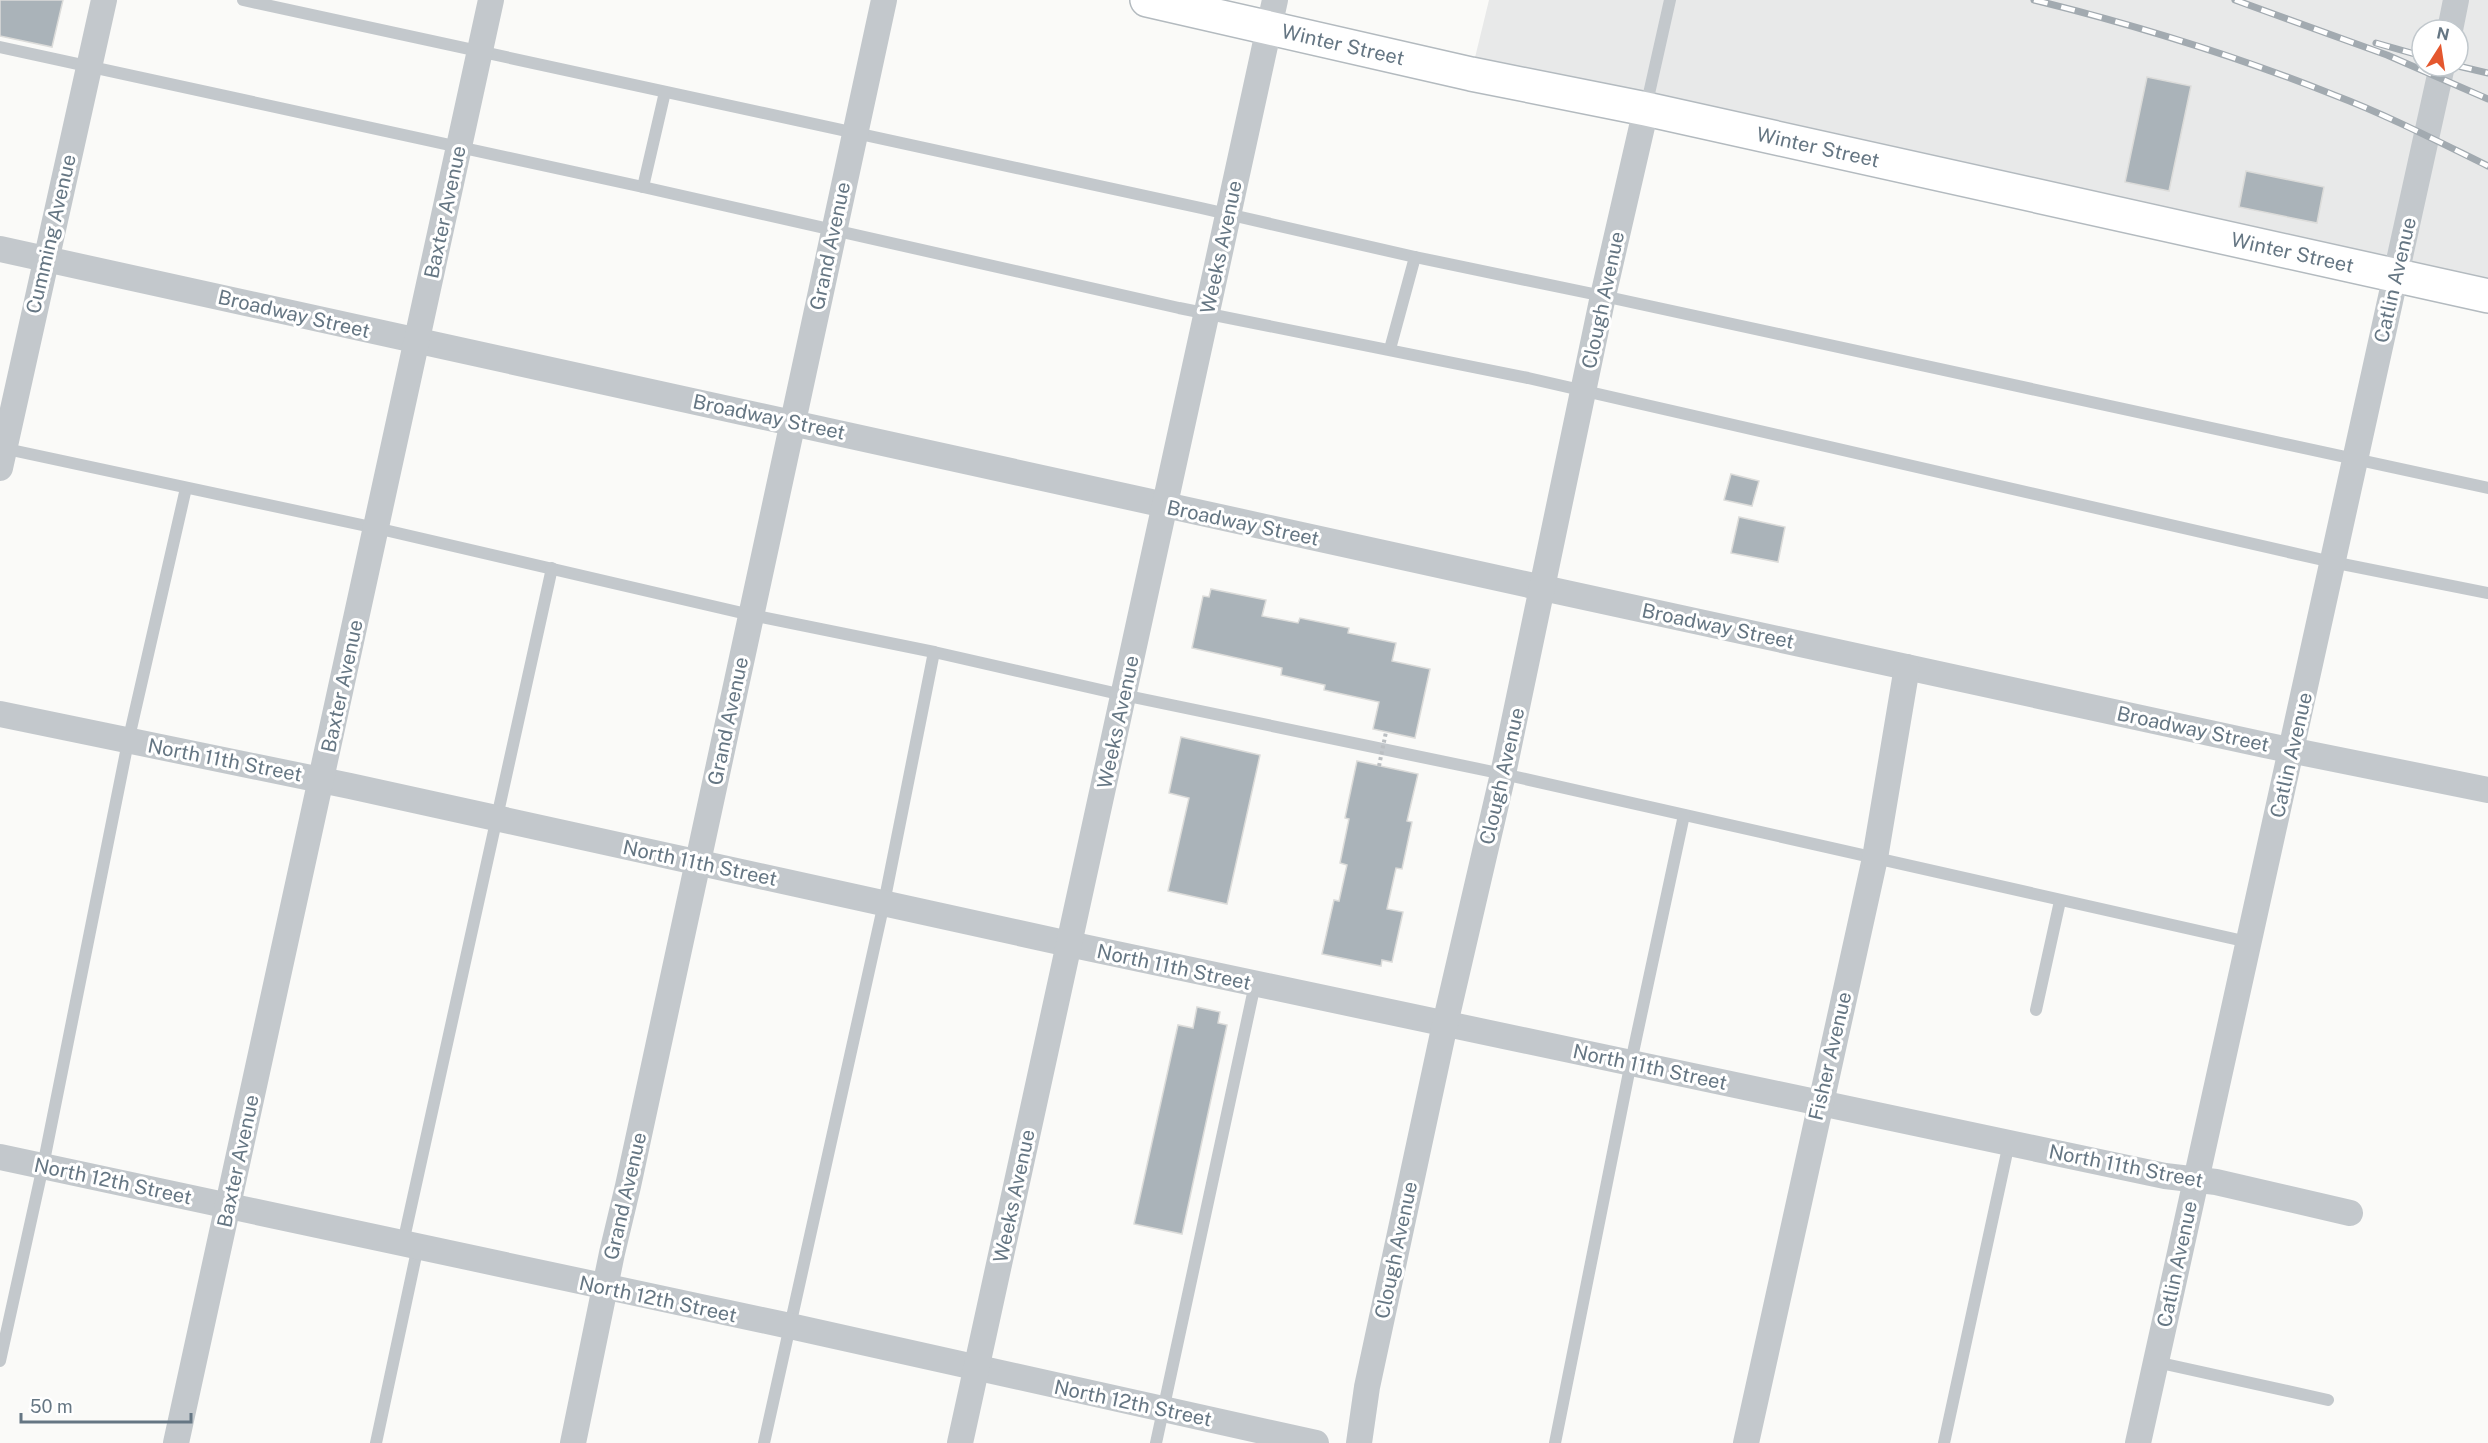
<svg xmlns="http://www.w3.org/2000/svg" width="2488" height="1443" font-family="'Public Sans',sans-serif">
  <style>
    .built { fill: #e8e9e9; fill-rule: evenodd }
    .building { fill: #aab3b9; stroke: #dcdcda; stroke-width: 1.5 }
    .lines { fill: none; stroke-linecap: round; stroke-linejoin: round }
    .secondary-casing { stroke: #b3babf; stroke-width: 36 }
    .lane { stroke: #c3c8cc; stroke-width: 12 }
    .street { stroke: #c3c8cc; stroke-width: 26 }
    .secondary { stroke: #fff; stroke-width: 33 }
    .rail-casing { stroke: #a2aab0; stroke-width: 7 }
    .rail { stroke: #fff; stroke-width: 4.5; stroke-dasharray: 14; stroke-linecap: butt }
    .path-bridge { stroke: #bbbfc2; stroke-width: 4; stroke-dasharray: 3 3; stroke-linecap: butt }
    .labels { text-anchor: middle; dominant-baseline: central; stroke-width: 6; stroke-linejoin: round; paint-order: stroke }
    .street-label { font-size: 20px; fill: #657683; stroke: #fff }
  </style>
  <rect width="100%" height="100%" fill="#fafaf8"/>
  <path class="built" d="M1489 0H2488V296L1471 74ZM2422 30H2458V66H2422Z"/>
  <g class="building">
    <path d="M0 0H63L52 47 0 36Z"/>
    <path d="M2147 77 2191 86 2169 191 2125 182Z"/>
    <path d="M2246 171 2324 187 2317 223 2239 207Z"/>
    <path d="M1731 474 1759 481 1752 506 1724 500Z"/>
    <path d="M1739 517 1785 527 1778 562 1731 553Z"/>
    <path d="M1211 589 1266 600 1262 616 1298 623 1300 618 1349 628 1348 633 1396 643 1392 661 1430 669 1415 738 1373 729 1379 702 1324 690 1325 685 1281 675 1282 668 1192 648 1203 596 1209 597Z"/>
    <path d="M1181 737 1260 755 1227 904 1168 891 1189 798 1169 793Z"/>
    <path d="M1357 761 1418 774 1407 821 1412 822 1402 869 1396 868 1387 909 1403 912 1392 962 1382 960 1381 966 1322 954 1334 900 1339 901 1347 865 1340 863 1349 819 1345 818Z"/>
    <path d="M1197 1007 1220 1012 1218 1023 1227 1025 1182 1234 1134 1224 1178 1025 1193 1028Z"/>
  </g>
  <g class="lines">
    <defs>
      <g id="secondary">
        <path id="s1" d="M1147 0 1471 74 1646 109 2488 296"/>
      </g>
    </defs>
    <use href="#secondary" class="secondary-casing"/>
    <g class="lane">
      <path d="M243 0 1201 208 1415 257 1603 296 2488 488"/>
      <path d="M0 47 643 187 1179 308 1528 378 2332 562 2488 593"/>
      <path d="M1646 107 1670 0"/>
      <path d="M643 187 665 92"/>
      <path d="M1390 349 1415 257"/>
      <path d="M2 448 376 528 751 615 934 652 1123 695 1503 774 2248 942"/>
      <path d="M2036 1010 2060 901"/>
      <path d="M403 1243 552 568"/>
      <path d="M0 1361 43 1166 128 742 186 488"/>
      <path d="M2156 1362 2328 1400"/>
      <path d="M376 1443 418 1246"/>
      <path d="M764 1443 884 903 934 652"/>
      <path d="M1156 1443 1255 984"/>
      <path d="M1555 1443 1631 1062 1684 815"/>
      <path d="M1944 1443 2009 1143"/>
    </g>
    <g class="street">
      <path d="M2450 30 2456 0"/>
      <path d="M0 249 1543 588 2265 745 2488 790"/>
      <path d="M0 468 104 0"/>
      <path d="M0 714 350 786 1069 944 2165 1176 2216 1182 2350 1213"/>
      <path d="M0 1157 790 1326 1316 1443"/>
      <path d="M176 1443 491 0"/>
      <path d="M573 1443 612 1253 628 1186 884 0"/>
      <path d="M960 1443 1275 0"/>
      <path d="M1359 1443 1367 1387 1445 1024 1503 774 1603 296 1646 109"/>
      <path d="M1746 1443 1875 858 1907 667"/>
      <path d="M2138 1443 2442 66"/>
    </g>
    <use href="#secondary" class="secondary"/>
    <defs>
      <g id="rail">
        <path d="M2034 0C2136 25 2236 56 2334 95 2387 115 2437 141 2488 166"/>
        <path d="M2235 0 2387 55 2488 99"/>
        <path d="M2376 43 2422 56"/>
        <path d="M2458 66 2488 73"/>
      </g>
    </defs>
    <use href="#rail" class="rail-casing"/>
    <use href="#rail" class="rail"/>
    <path class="path-bridge" d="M1379 766 1386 732"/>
  </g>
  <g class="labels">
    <g class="street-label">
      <text stroke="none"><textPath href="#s1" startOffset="201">Winter Street</textPath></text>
      <text stroke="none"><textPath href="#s1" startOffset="687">Winter Street</textPath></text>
      <text transform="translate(445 212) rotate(-78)">Baxter Avenue</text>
      <text transform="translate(51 234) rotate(-77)">Cumming Avenue</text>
      <text transform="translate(830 246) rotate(-78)">Grand Avenue</text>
      <text transform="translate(1221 247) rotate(-78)">Weeks Avenue</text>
      <text stroke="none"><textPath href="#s1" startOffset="1173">Winter Street</textPath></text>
      <text transform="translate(2395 280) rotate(-77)">Catlin Avenue</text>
      <text transform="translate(1603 300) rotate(-78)">Clough Avenue</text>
      <text transform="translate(294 314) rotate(13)">Broadway Street</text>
      <text transform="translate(769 417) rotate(12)">Broadway Street</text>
      <text transform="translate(1243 523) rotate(12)">Broadway Street</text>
      <text transform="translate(1718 626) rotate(12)">Broadway Street</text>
      <text transform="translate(342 686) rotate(-78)">Baxter Avenue</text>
      <text transform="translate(728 721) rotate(-78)">Grand Avenue</text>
      <text transform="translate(1118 722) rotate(-78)">Weeks Avenue</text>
      <text transform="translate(2193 729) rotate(12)">Broadway Street</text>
      <text transform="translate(2291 755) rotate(-77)">Catlin Avenue</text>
      <text transform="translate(225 760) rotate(11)">North 11th Street</text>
      <text transform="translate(1502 776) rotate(-77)">Clough Avenue</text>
      <text transform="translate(700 863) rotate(12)">North 11th Street</text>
      <text transform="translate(1174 967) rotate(12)">North 11th Street</text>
      <text transform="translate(1830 1056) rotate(-77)">Fisher Avenue</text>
      <text transform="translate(1650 1067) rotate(12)">North 11th Street</text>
      <text transform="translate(238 1161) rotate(-78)">Baxter Avenue</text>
      <text transform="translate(2126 1166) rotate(11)">North 11th Street</text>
      <text transform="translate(113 1181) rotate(12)">North 12th Street</text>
      <text transform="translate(625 1196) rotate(-77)">Grand Avenue</text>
      <text transform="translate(1014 1196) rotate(-78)">Weeks Avenue</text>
      <text transform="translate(1396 1250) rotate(-78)">Clough Avenue</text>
      <text transform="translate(2177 1264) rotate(-78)">Catlin Avenue</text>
      <text transform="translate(658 1299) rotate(12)">North 12th Street</text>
      <text transform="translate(1133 1403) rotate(12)">North 12th Street</text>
    </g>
  </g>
  <g transform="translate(2440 48) rotate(12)"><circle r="28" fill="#ffffff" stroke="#c1c8cd" stroke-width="1.5"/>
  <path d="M0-4.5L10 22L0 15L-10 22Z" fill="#e4572e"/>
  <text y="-9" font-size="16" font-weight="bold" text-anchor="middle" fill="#657683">N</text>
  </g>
  <path d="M21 1413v9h170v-9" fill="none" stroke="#657683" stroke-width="3"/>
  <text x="30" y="1413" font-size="18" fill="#657683" stroke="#ffffff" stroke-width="4.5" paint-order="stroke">50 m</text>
</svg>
